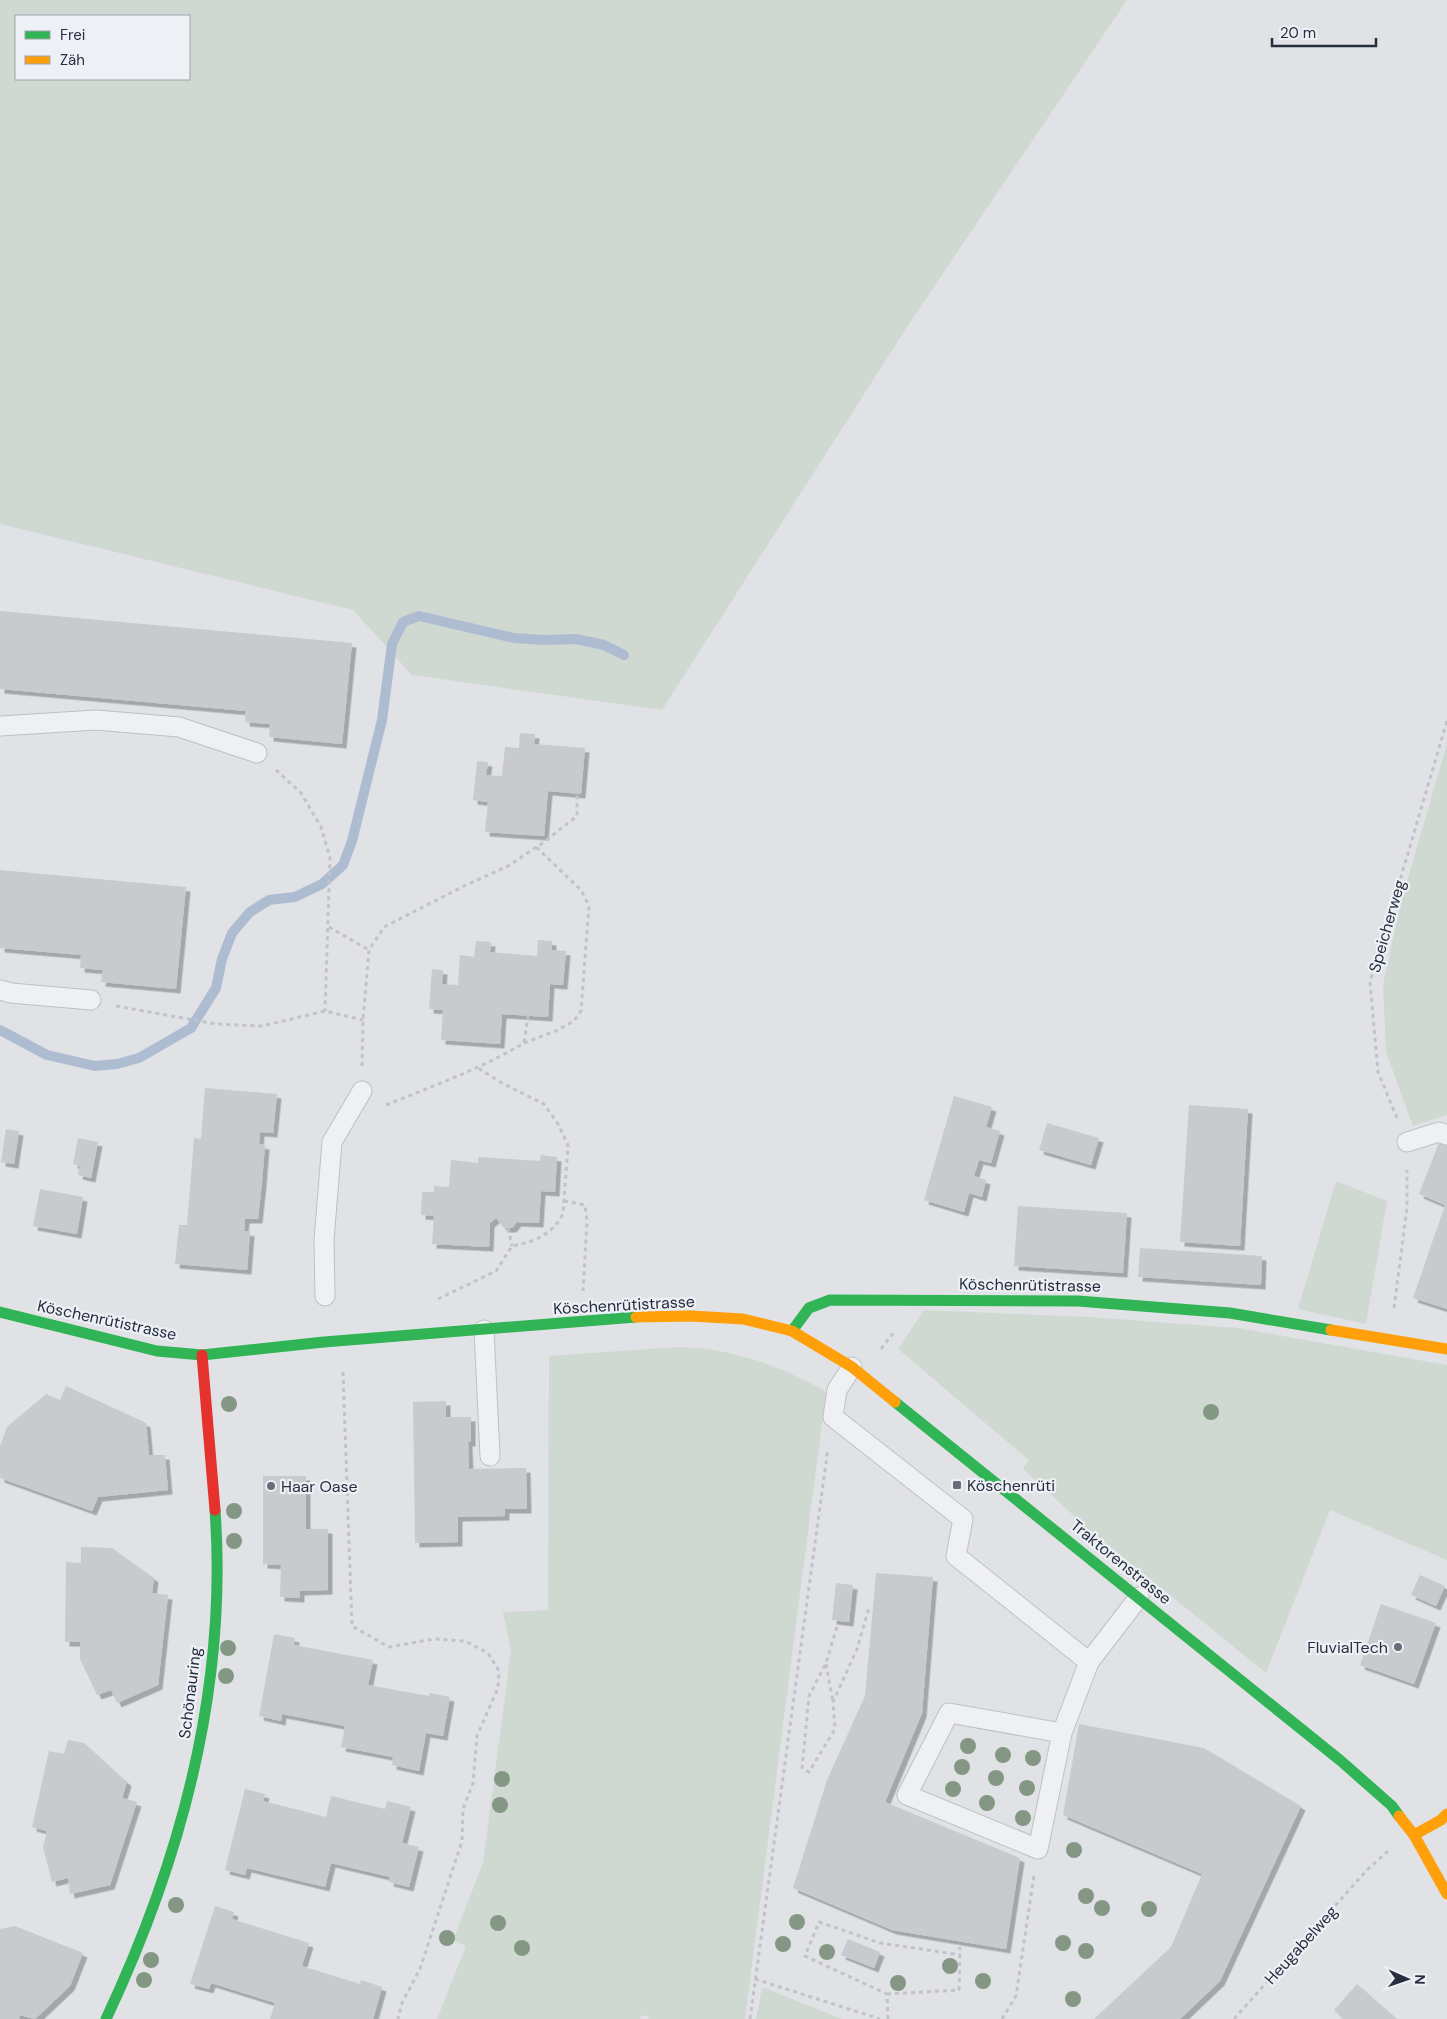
<svg xmlns="http://www.w3.org/2000/svg" width="1447" height="2019" font-family="'DM Sans',sans-serif">
  <style>
    .green { fill: #d0d9d1; fill-rule: evenodd }
    .lines { fill: none; stroke-linecap: round; stroke-linejoin: round }
    .stream { stroke: #aebcd2; stroke-width: 10 }
    .building { fill: #c8cace; filter: url(#shadow) }
    .lane-casing { stroke: #bec0c4; stroke-width: 21 }
    .path { stroke: #c2c3c8; stroke-width: 3; stroke-dasharray: 4 4; stroke-linecap: butt }
    .lane { stroke: #eff0f2; stroke-width: 19 }
    .fast { stroke: #30b455; stroke-width: 11 }
    .slow { stroke: #ff9f0a; stroke-width: 11 }
    .jam { stroke: #e5322d; stroke-width: 11 }
    .tree { fill: #849784 }
    .poi-dot { fill: #686d79; stroke: #edf0f5; stroke-width: 2 }
    .labels { text-anchor: middle; dominant-baseline: central; stroke-width: 4.5; stroke-linejoin: round; paint-order: stroke }
    .street-label { font-size: 16px; fill: #272e3f; stroke: #edf0f5 }
    .poi-label { font-size: 16px; fill: #272e3f; stroke: #edf0f5; text-anchor: start }
  </style>
  <defs>
    <filter id="shadow"><feDropShadow dx="4.5" dy="4.5" stdDeviation="0" flood-color="#0004"/></filter>
  </defs>
  <rect width="100%" height="100%" fill="#e0e2e6"/>
  <g class="green">
    <path d="M0 0H1127L907 327 662 710 412 675 353 610 0 524ZM16 16H189V79H16Z"/>
    <path d="M1447 744V1115L1413 1126 1386 1052 1383 985 1401 902Z"/>
    <path d="M1336 1181 1387 1201 1366 1324 1298 1309Z"/>
    <path d="M924 1310 1089 1317 1238 1328 1447 1365V1560L1330 1510 1266 1673 1086 1527 1023 1469 1029 1460 898 1349Z"/>
    <path d="M678 1347C731 1348 780 1365 826 1392L745 2019H648L649 2017 642 2015 640 2019H437L466 1946 453 1940 483 1863 511 1651 503 1612 548 1610 549 1356Z"/>
    <path d="M762 1988H765L842 2019H756Z"/>
  </g>
  <g class="lines">
    <path class="stream" d="M0 1030 47 1055 95 1066 117 1064 139 1058 191 1028 216 988 222 959 232 933 250 912 269 900 295 897 322 884 343 865 352 841 382 720 392 644 403 622 419 616 514 638 544 640 576 639 604 645 624 655"/>
  </g>
  <g class="building">
    <path d="M0 611 352 643 342 744 269 737 270 724 245 722 246 711 0 689Z"/>
    <path d="M520 733 535 734 534 744 585 748 581 794 548 791 544 836 485 832 488 802 473 800 477 761 488 762 486 775 502 776 505 747 519 748Z"/>
    <path d="M0 870 186 887 176 989 101 982 103 970 80 968 81 955 0 948Z"/>
    <path d="M538 940 552 941V950L566 951 563 985 550 984 548 1017 502 1014 500 1044 441 1040 443 1010 429 1009 432 969 443 970 442 984 458 985 460 955 474 957 476 941 491 942 490 952 537 956Z"/>
    <path d="M205 1088 277 1094 273 1133 260 1132 259 1144 265 1145 262 1182 258 1219H245L244 1231 250 1232 247 1270 175 1264 179 1225H187L194 1138 201 1139Z"/>
    <path d="M954 1096 992 1107 986 1127 1000 1131 991 1163 979 1160 974 1176 986 1180 982 1197 969 1193 964 1212 924 1200Z"/>
    <path d="M1189 1105 1248 1109 1240 1246 1180 1242Z"/>
    <path d="M1047 1123 1099 1138 1091 1165 1039 1150Z"/>
    <path d="M6 1129 19 1131 14 1164 1 1162Z"/>
    <path d="M78 1138 98 1142 91 1178 78 1175 80 1166 73 1164Z"/>
    <path d="M1440 1140 1447 1143V1309L1413 1298 1445 1205 1419 1194Z"/>
    <path d="M541 1155 557 1157 555 1192 541 1191 539 1223 517 1222 512 1228H504L496 1218 490 1223 489 1247 432 1244 434 1216 421 1215 422 1192H434V1186L449 1187 451 1160 478 1163V1157L540 1161Z"/>
    <path d="M40 1189 83 1197 77 1234 33 1226Z"/>
    <path d="M1018 1206 1127 1213 1123 1273 1014 1266Z"/>
    <path d="M1140 1248 1262 1256 1261 1285 1138 1277Z"/>
    <path d="M66 1386 146 1423 149 1455H165L168 1490 98 1497 92 1511 0 1478V1446L7 1427 46 1394 60 1400Z"/>
    <path d="M446 1401V1417H471V1442H468L469 1469 526 1468 527 1509H505V1516L458 1517V1542L415 1543 413 1402Z"/>
    <path d="M263 1476H306V1529H328V1590L300 1591V1598L280 1597 281 1565 263 1564Z"/>
    <path d="M81 1547 112 1548 154 1578 152 1593 168 1595 158 1685 117 1703 111 1690 97 1695 80 1659V1642H65L66 1562 81 1563Z"/>
    <path d="M876 1573 933 1577 922 1713 885 1802 1020 1858 1006 1949 892 1930 793 1888 827 1780 865 1696Z"/>
    <path d="M1420 1575 1445 1586 1436 1606 1411 1595Z"/>
    <path d="M836 1583 853 1585 849 1622 832 1620Z"/>
    <path d="M1381 1604 1436 1623 1414 1684 1360 1665Z"/>
    <path d="M274 1634 295 1638 294 1645 373 1660 368 1685 429 1696 430 1693 450 1697 443 1736 426 1733 419 1771 392 1765 393 1757 341 1747 345 1726 282 1714 281 1721 259 1716Z"/>
    <path d="M1079 1724 1204 1748 1301 1806 1220 1981 1180 2019H1094L1171 1947 1202 1874 1063 1815Z"/>
    <path d="M68 1740 84 1743 127 1782 122 1798 137 1802 110 1885 70 1894 68 1878 52 1882 43 1847 47 1831 32 1827 49 1751 64 1754Z"/>
    <path d="M245 1789 265 1794 263 1801 326 1817 331 1796 385 1809 387 1801 411 1807 402 1843 419 1847 409 1887 389 1882 390 1877 331 1863 325 1887 247 1868 245 1875 225 1870Z"/>
    <path d="M215 1906 234 1912 232 1919 309 1943 302 1966 360 1984 361 1980 382 1987 373 2019H270L275 2003 211 1983 209 1989 190 1984Z"/>
    <path d="M15 1926 83 1953 70 1986 35 2019 20 2015 19 2019H0V1929Z"/>
    <path d="M848 1939 880 1952 874 1968 841 1955Z"/>
    <path d="M1357 1984 1397 2019H1344L1334 2010Z"/>
  </g>
  <g class="lines">
    <defs>
      <g id="lane">
        <path d="M0 726 96 720 179 727 257 753"/>
        <path d="M0 990 11 993 91 1000"/>
        <path d="M1407 1142 1439 1132 1447 1135"/>
        <path d="M325 1296 324 1240 332 1142 362 1091"/>
        <path d="M484 1330 490 1456"/>
        <path d="M852 1367 837 1390 833 1417 963 1519 956 1556 1089 1662"/>
        <path d="M1062 1733 949 1713 907 1795 1038 1849 1062 1733 1089 1662 1139 1597"/>
      </g>
    </defs>
    <use href="#lane" class="lane-casing"/>
    <g class="path">
      <path d="M276 770 301 793 321 827 330 858 325 1011"/>
      <path d="M329 927 369 950"/>
      <path d="M116 1006 216 1024 262 1026 325 1011 363 1020"/>
      <path d="M524 1043 558 1030 574 1021 581 1011 589 906 581 890 536 847"/>
      <path d="M362 1066 363 1020 369 950 384 927 464 886 508 866 544 842 577 816V793"/>
      <path d="M386 1105C433 1086 480 1069 524 1043L528 1016"/>
      <path d="M1397 1118 1378 1072 1370 982 1447 721"/>
      <path d="M564 1201 585 1205 587 1221 583 1291"/>
      <path d="M508 1228 512 1246"/>
      <path d="M438 1299 496 1271 512 1246C534 1242 552 1235 563 1214L568 1145 558 1124 544 1104 502 1083 478 1068"/>
      <path d="M1394 1308 1407 1208V1170"/>
      <path d="M881 1349 894 1332"/>
      <path d="M343 1372 352 1626 389 1647 434 1639 465 1641 488 1653 499 1671 498 1688 477 1736 473 1783 463 1809 462 1841 420 1969 402 2003 398 2019"/>
      <path d="M837 1627 826 1663 809 1696 802 1768 809 1772 835 1729 833 1702 857 1649 869 1608"/>
      <path d="M826 1664 833 1702"/>
      <path d="M755 1979 880 2019"/>
      <path d="M887 1994 959 1990 960 1947"/>
      <path d="M750 2019 828 1448"/>
      <path d="M888 2019 887 1994 805 1956 819 1922 880 1943 961 1955"/>
      <path d="M1002 2019 1016 1996 1034 1875"/>
      <path d="M1234 2019 1367 1870 1388 1851"/>
    </g>
    <use href="#lane" class="lane"/>
    <g class="fast">
      <path d="M0 1312 157 1351 202 1355 324 1342 636 1317"/>
      <path d="M792 1331 809 1308 830 1300 1078 1301 1230 1313 1331 1330"/>
      <path d="M895 1402 1341 1761 1392 1806 1399 1816"/>
      <path d="M106 2019C181 1860 228 1688 215 1510"/>
    </g>
    <g class="slow">
      <path d="M636 1317 691 1316 743 1319 792 1331 852 1367 895 1402"/>
      <path d="M1331 1330 1447 1349"/>
      <path d="M1399 1816 1414 1835 1447 1894"/>
      <path d="M1414 1835 1441 1820 1447 1814"/>
    </g>
    <path class="jam" d="M202 1355 215 1510"/>
  </g>
  <g class="tree">
    <circle cx="229" cy="1404" r="8"/>
    <circle cx="1211" cy="1412" r="8"/>
    <circle cx="234" cy="1511" r="8"/>
    <circle cx="234" cy="1541" r="8"/>
    <circle cx="228" cy="1648" r="8"/>
    <circle cx="226" cy="1676" r="8"/>
    <circle cx="968" cy="1746" r="8"/>
    <circle cx="1003" cy="1755" r="8"/>
    <circle cx="1033" cy="1758" r="8"/>
    <circle cx="962" cy="1767" r="8"/>
    <circle cx="996" cy="1778" r="8"/>
    <circle cx="502" cy="1779" r="8"/>
    <circle cx="1027" cy="1788" r="8"/>
    <circle cx="953" cy="1789" r="8"/>
    <circle cx="987" cy="1803" r="8"/>
    <circle cx="500" cy="1805" r="8"/>
    <circle cx="1023" cy="1818" r="8"/>
    <circle cx="1074" cy="1850" r="8"/>
    <circle cx="1086" cy="1896" r="8"/>
    <circle cx="176" cy="1905" r="8"/>
    <circle cx="1102" cy="1908" r="8"/>
    <circle cx="1149" cy="1909" r="8"/>
    <circle cx="797" cy="1922" r="8"/>
    <circle cx="498" cy="1923" r="8"/>
    <circle cx="447" cy="1938" r="8"/>
    <circle cx="1063" cy="1943" r="8"/>
    <circle cx="783" cy="1944" r="8"/>
    <circle cx="522" cy="1948" r="8"/>
    <circle cx="1086" cy="1951" r="8"/>
    <circle cx="827" cy="1952" r="8"/>
    <circle cx="151" cy="1960" r="8"/>
    <circle cx="950" cy="1966" r="8"/>
    <circle cx="144" cy="1980" r="8"/>
    <circle cx="983" cy="1981" r="8"/>
    <circle cx="898" cy="1983" r="8"/>
    <circle cx="1073" cy="1999" r="8"/>
  </g>
  <g class="poi-dot">
    <rect x="952" y="1480" width="10" height="10" rx="2.5"/>
    <circle cx="271" cy="1486" r="5"/>
    <circle cx="1398" cy="1647" r="5"/>
  </g>
  <g class="labels">
    <g class="street-label">
      <text transform="translate(1387 926) rotate(-74)">Speicherweg</text>
      <text transform="translate(1030 1285) rotate(1)">Köschenrütistrasse</text>
      <text transform="translate(624 1305) rotate(-3)">Köschenrütistrasse</text>
      <text transform="translate(107 1320) rotate(12)">Köschenrütistrasse</text>
      <text transform="translate(1121 1562) rotate(39)">Traktorenstrasse</text>
      <text transform="translate(190 1693) rotate(-83)">Schönauring</text>
      <text transform="translate(1301 1945) rotate(-48)">Heugabelweg</text>
    </g>
    <g class="poi-label">
      <text x="967" y="1485">Köschenrüti</text>
      <text x="281" y="1486">Haar Oase</text>
      <text x="1388" y="1647" text-anchor="end">FluvialTech</text>
    </g>
  </g>
  <rect x="15" y="15" width="175" height="65" fill="#edf0f5" stroke="#9ea2ac"/>
  <rect x="25" y="31" width="25" height="8" fill="#30b455" stroke="#9ea2ac"/>
  <text x="60" y="40" font-size="15" fill="#272e3f">Frei</text>
  <rect x="25" y="56" width="25" height="8" fill="#ff9f0a" stroke="#9ea2ac"/>
  <text x="60" y="65" font-size="15" fill="#272e3f">Zäh</text>
  <g transform="translate(1407 1979) rotate(92)" stroke="#edf0f5" stroke-width="4" paint-order="stroke">
  <path d="M0-4L9 19L0 12L-9 19Z" fill="#272e3f"/>
  <text y="-8" font-size="14" font-weight="bold" text-anchor="middle" fill="#272e3f">N</text>
  </g>
  <path d="M1272 38v8h104v-8" fill="none" stroke="#272e3f" stroke-width="2.5"/>
  <text x="1280" y="38" font-size="15" fill="#272e3f" stroke="#edf0f5" stroke-width="4" paint-order="stroke">20 m</text>
</svg>
